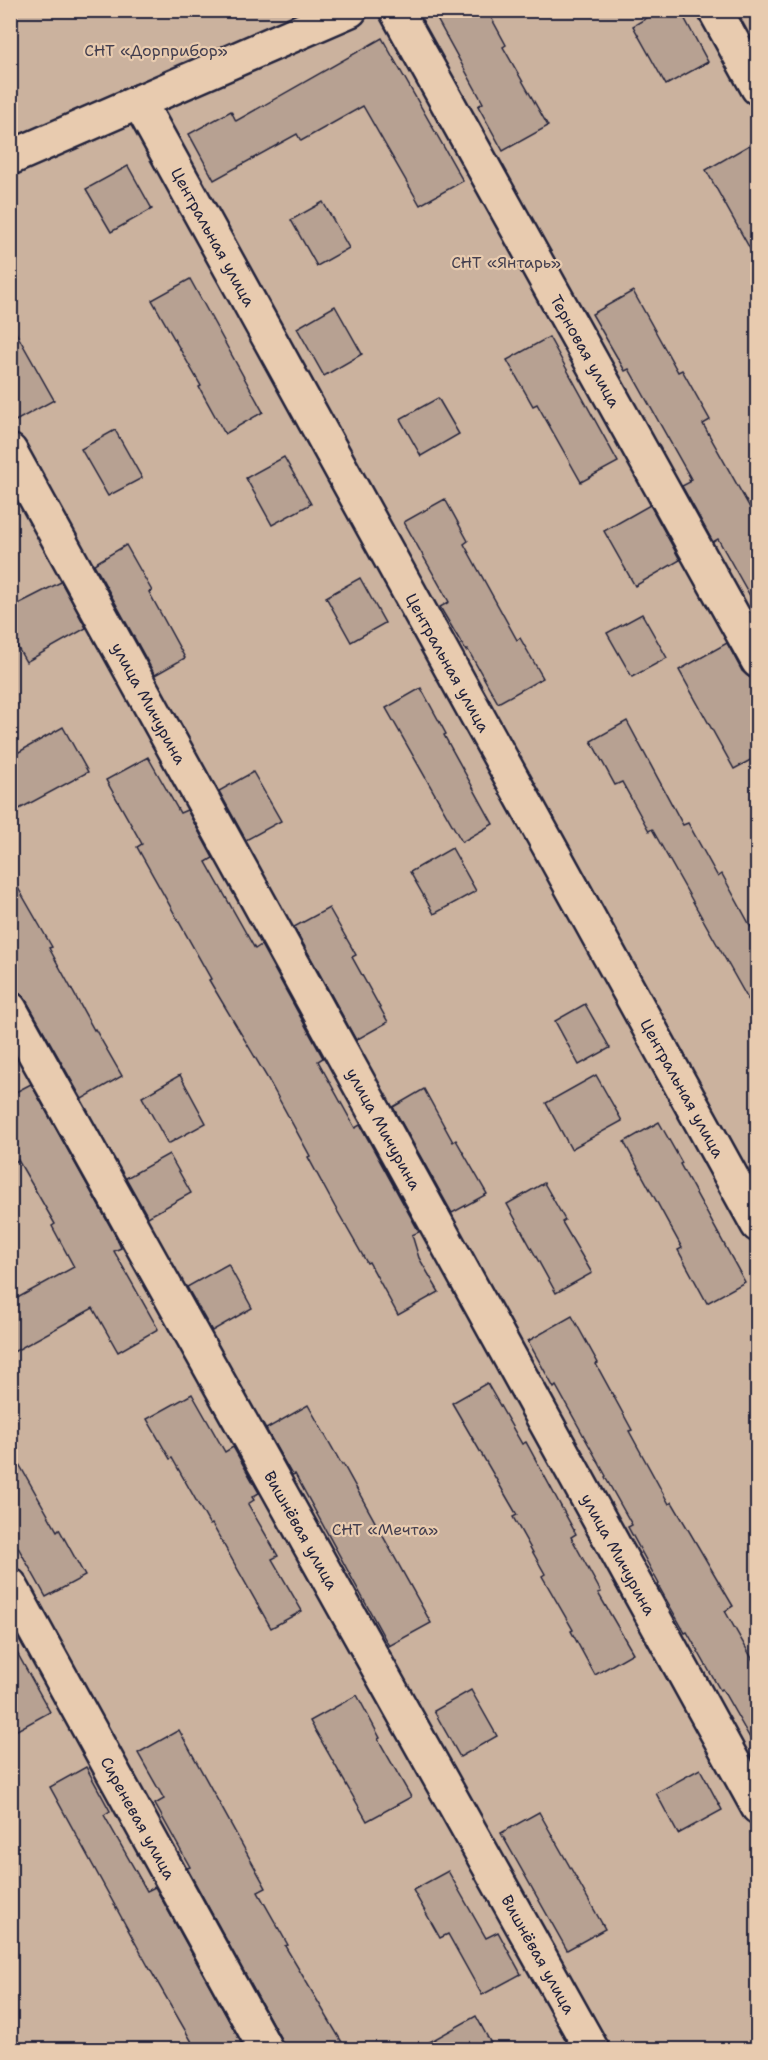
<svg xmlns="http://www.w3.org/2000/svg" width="768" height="2060" font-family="'Shantell Sans',sans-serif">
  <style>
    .green { fill: #cbb29e; stroke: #766a6c; stroke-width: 1.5 }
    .building { fill: #b7a192; stroke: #22223b; stroke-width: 1.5 }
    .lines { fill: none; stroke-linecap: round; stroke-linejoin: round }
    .minor-casing { stroke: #22223b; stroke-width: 38 }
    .minor { stroke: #e8cbaf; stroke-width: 33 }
    .labels { text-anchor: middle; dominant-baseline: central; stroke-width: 4.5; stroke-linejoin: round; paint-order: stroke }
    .park-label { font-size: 16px; fill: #443f4f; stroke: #e8cbaf }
    .street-label { font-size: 16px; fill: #22223b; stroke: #e8cbaf }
  </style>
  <rect width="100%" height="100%" fill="#e8cbaf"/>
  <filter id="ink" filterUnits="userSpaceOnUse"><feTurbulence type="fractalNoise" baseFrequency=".0167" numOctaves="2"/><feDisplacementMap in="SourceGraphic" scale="12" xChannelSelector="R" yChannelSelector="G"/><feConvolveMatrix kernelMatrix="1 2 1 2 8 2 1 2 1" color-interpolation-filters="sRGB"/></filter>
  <g filter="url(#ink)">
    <path class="green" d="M11 11H757V2049L11 2050Z"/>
    <g class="building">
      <path d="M432 10H487L506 45 503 47 548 126 503 151 478 106 483 103Z"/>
      <path d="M660 10H680L708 62 666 85 633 26Z"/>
      <path d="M382 38 463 181 420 205 363 106 301 141 297 134 214 180 189 134 231 111 236 121Z"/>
      <path d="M758 140V263L706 170Z"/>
      <path d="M128 166 152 209 111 232 86 189Z"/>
      <path d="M323 202 349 248 317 266 291 220Z"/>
      <path d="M190 279 263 412 225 434 199 387 201 386 152 300Z"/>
      <path d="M633 291 678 372 682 370 710 420 703 424 758 522V610L718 539 713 542 682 486 690 482 689 480 691 479 629 369 625 371 592 314Z"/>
      <path d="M335 306 362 354 324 376 297 328Z"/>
      <path d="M10 322 54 400 10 424Z"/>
      <path d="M549 337 618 462 581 482 537 404 533 406 507 360Z"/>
      <path d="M438 398 459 434 421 456 400 419Z"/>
      <path d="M115 430 142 478 108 496 81 449Z"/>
      <path d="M284 457 311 504 272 525 246 478Z"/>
      <path d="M445 499 468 541 464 544 517 640 520 638 543 678 498 703 468 650 466 651 440 607 449 602 404 522Z"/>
      <path d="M650 505 680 560 635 586 604 531Z"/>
      <path d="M126 545 152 591 149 592 185 658 155 675 94 564Z"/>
      <path d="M360 578 385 623 351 642 326 597Z"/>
      <path d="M61 582 86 628 26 662 10 634V608Z"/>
      <path d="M642 614 667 658 632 677 607 633Z"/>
      <path d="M727 643 742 671 749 677 758 680V756L734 769 679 670Z"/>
      <path d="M421 688 446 734 444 735 493 824 462 842 386 708Z"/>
      <path d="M627 721 683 825 688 823 718 877 722 874 758 940V1017L652 829 649 831 622 782 615 785 591 741Z"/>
      <path d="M63 727 88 772 10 814V757Z"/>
      <path d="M148 757 180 813 187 810 213 858 206 862 255 949 261 945 323 1058 318 1061 355 1128 360 1125 419 1232 412 1235 419 1258 439 1292 398 1315 369 1262 367 1263 335 1207 308 1157 310 1156 268 1079 209 980 211 979 137 847 142 844 106 780Z"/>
      <path d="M253 772 281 821 246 840 219 791Z"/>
      <path d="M452 848 476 891 434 914 410 872Z"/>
      <path d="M10 874 52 947 49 948 94 1030 95 1029 122 1076 82 1099 26 1000 20 993 14 991 10 985Z"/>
      <path d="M329 908 356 955 352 957 388 1022 356 1040 294 927Z"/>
      <path d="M585 1004 610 1048 579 1065 555 1021Z"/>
      <path d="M180 1075 206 1123 168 1144 142 1097Z"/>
      <path d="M596 1075 622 1121 571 1149 546 1103Z"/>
      <path d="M31 1084 115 1235 121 1248 114 1251 158 1329 118 1352 93 1308 10 1354V1302L74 1267 52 1226 55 1224 18 1160 10 1165V1095Z"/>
      <path d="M424 1089 453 1142 456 1140 487 1194 452 1213 393 1107Z"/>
      <path d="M659 1122 682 1163 680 1164 745 1282 707 1303 678 1250 682 1248 624 1142Z"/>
      <path d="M169 1154 191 1193 148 1217 126 1178Z"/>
      <path d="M544 1183 565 1220 562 1222 592 1273 556 1293 507 1204Z"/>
      <path d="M228 1264 252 1308 212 1331 187 1287Z"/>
      <path d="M572 1316 598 1363 596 1364 632 1430 629 1431 669 1504 672 1502 733 1606 725 1611 758 1669V1752L722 1689 720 1690 687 1632 685 1633 658 1585 659 1584 628 1527 632 1525 605 1477 606 1476 556 1386 554 1388 528 1341Z"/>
      <path d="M487 1383 522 1444 526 1442 576 1534 571 1537 601 1592 598 1593 633 1653 595 1675 571 1631 573 1630 542 1576 545 1574 513 1517 517 1515 452 1403Z"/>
      <path d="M192 1394 225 1452 233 1447 259 1493 252 1497 254 1500 248 1504 278 1556 272 1559 302 1611 271 1628 212 1524 210 1525 172 1458 170 1459 147 1419Z"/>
      <path d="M308 1405 342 1465 343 1464 431 1623 389 1646 295 1474 292 1475 266 1429Z"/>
      <path d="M10 1448 57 1531 59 1529 85 1576 46 1597 10 1533Z"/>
      <path d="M10 1640 50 1712 10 1734Z"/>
      <path d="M471 1690 497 1736 460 1757 434 1711Z"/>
      <path d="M357 1695 380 1738 378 1739 411 1797 367 1821 310 1721Z"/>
      <path d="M179 1730 266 1888 258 1892 288 1945 285 1946 346 2049H285L282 2041 187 1868 190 1867 155 1804 164 1799 138 1753Z"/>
      <path d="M86 1767 110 1811 104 1815 147 1891 155 1887 242 2044 233 2049H196L148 1966 50 1787Z"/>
      <path d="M700 1769 722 1810 678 1834 656 1793Z"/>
      <path d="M539 1812 605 1929 567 1950 501 1833Z"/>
      <path d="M448 1871 486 1938 498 1932 521 1974 482 1995 448 1934 440 1938 413 1890Z"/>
      <path d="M476 2016 494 2049H417Z"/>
    </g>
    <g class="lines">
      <defs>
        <g id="minor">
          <path id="s1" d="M396 10 758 661"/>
          <path d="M715 10 758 88"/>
          <path id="s2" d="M139 102 758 1225"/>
          <path d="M10 158 350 10"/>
          <path id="s3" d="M10 451 758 1807"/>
          <path id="s4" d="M10 1009 592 2050"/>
          <path id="s5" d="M10 1585 266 2050"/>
        </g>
      </defs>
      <use href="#minor" class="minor-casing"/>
      <use href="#minor" class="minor"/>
    </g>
  </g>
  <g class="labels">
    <g class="park-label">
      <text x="156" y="50">СНТ «Дорприбор»</text>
      <text x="506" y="262">СНТ «Янтарь»</text>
      <text x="385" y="1529">СНТ «Мечта»</text>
    </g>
    <g class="street-label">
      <text stroke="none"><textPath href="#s2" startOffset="154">Центральная улица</textPath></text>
      <text stroke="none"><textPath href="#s1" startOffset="390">Терновая улица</textPath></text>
      <text stroke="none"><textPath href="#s2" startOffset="640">Центральная улица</textPath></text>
      <text stroke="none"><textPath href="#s3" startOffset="288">улица Мичурина</textPath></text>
      <text stroke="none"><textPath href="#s2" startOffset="1126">Центральная улица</textPath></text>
      <text stroke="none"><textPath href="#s3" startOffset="774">улица Мичурина</textPath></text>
      <text stroke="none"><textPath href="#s4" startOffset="597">Вишнёвая улица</textPath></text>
      <text stroke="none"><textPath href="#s3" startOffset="1260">улица Мичурина</textPath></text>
      <text stroke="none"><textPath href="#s5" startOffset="266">Сиреневая улица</textPath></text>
      <text stroke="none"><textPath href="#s4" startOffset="1083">Вишнёвая улица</textPath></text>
    </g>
  </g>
  <rect width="768" height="2060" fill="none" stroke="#e8cbaf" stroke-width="36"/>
  <rect x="18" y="18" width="732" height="2024" fill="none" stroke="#22223b" stroke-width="2" filter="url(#ink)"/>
</svg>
